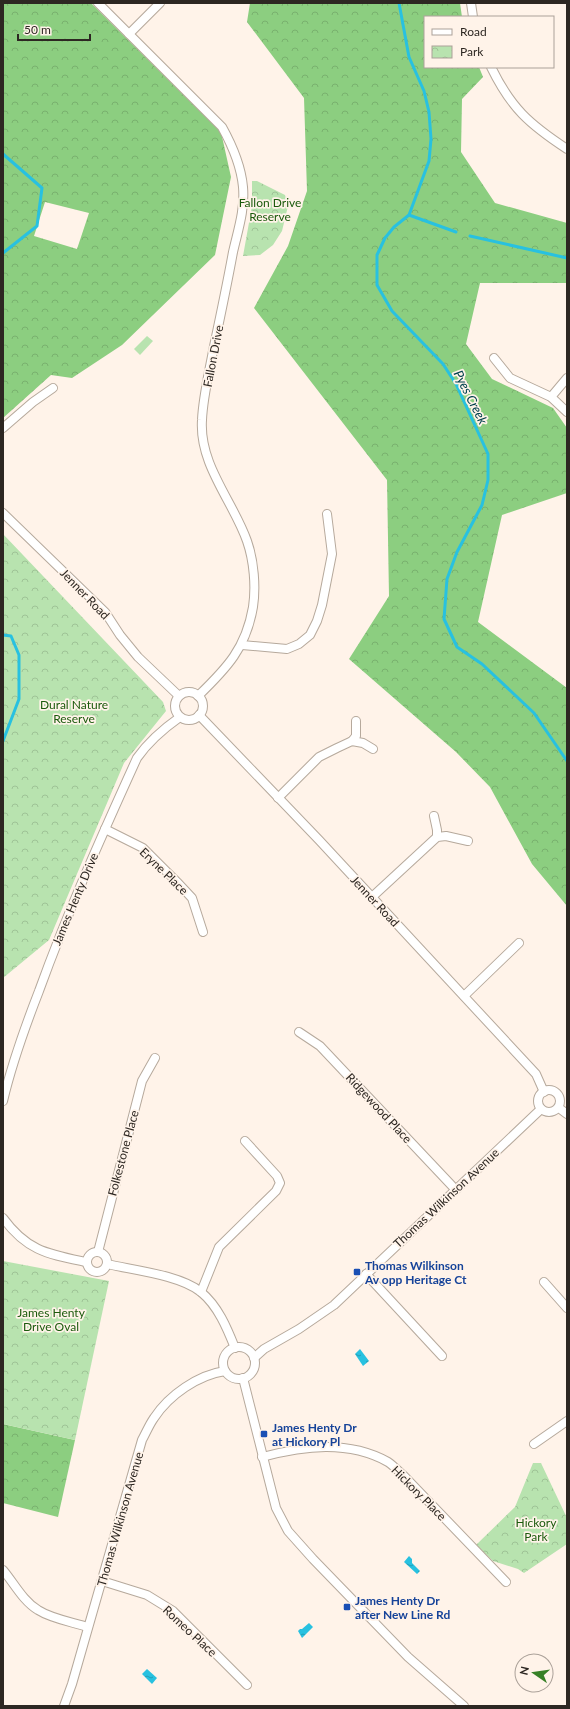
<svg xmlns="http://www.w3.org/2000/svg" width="570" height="1709" font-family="Lato,sans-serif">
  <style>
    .grass { fill: #b8e3af }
    .forest { fill: url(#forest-crowns); fill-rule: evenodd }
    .park { fill: url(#park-crowns) }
    .water { fill: url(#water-ripples) }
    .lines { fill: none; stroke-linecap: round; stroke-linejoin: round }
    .stream { stroke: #28c1e0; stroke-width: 3 }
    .street-casing { stroke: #b6a99c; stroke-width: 10 }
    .street { stroke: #fff; stroke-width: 8 }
    .transit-dot { fill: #1a4fb4; stroke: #fff3e9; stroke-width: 1.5 }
    .labels { text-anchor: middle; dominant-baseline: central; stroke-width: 3.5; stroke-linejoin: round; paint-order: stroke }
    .park-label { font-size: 12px; fill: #1b5a0c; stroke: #fff3e9 }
    .street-label { font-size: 12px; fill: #2d2722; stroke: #fff3e9 }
    .transit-label { font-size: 12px; font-weight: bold; fill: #164399; stroke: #fff3e9; text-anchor: start }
    .water-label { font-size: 13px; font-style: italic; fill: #00414d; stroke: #fff3e9 }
  </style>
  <defs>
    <pattern id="forest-crowns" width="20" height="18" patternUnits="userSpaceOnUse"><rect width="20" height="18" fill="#8cce80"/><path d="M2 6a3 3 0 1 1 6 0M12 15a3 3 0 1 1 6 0" fill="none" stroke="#79b16e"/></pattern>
    <pattern id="park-crowns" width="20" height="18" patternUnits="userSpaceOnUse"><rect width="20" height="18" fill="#b8e3af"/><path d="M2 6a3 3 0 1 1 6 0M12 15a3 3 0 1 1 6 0" fill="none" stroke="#9ec396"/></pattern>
    <pattern id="water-ripples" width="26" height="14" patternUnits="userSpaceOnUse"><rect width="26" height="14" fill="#28c1e0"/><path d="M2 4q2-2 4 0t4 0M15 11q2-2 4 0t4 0" fill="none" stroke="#239db5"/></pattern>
  </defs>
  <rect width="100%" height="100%" fill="#fff3e9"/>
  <path class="grass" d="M147 336 153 341 140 355 134 349Z"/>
  <g class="forest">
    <path d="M3 3H91L221 132 231 177 215 255 122 345 72 378 51 375 3 418ZM45 202 89 213 77 249 34 236Z"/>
    <path d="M250 3H460L462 17H425V67H479L483 77 462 99 461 152 495 203 567 223V283H480L466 344 492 379 553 408 567 428V493L502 515 478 622 567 688V906L532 864 490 787 456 752 349 659 389 596 387 480 254 308 288 246 307 191 304 98 247 22Z"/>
    <path d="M3 1424 75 1440 58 1517 3 1503Z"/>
  </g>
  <g class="park">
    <path d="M252 181H257L285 195 288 206 282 231 273 245 260 255 243 256 252 206Z"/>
    <path d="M3 534 163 702 166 711 124 763 49 940 3 978Z"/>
    <path d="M3 1261 109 1281 75 1440 3 1424Z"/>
    <path d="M533 1463H541L567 1518V1544L524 1573 518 1569 493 1561 476 1545 515 1507Z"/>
  </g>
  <g class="water">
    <path d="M360 1349 369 1361 363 1366 355 1354Z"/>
    <path d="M409 1556 412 1559V1563L420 1571 417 1574 404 1562Z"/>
    <path d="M309 1623 313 1627 302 1638 298 1631 300 1629H302Z"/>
    <path d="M147 1669 157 1678 152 1684 142 1674Z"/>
  </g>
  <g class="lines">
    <g class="stream">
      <path d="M399 3 409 57 424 91 429 112 431 139 429 161 409 215 394 227 385 238 377 255V285L392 311 443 364 456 384 488 454V480L482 505 457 552 447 579 444 619 457 647 482 664 534 713 567 761"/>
      <path d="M3 154 42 188 37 226 3 253"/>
      <path d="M409 215 456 232"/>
      <path d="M470 236 567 258"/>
      <path d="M3 635 11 636 19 655V699L3 741"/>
    </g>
    <defs>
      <g id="street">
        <path d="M98 3 222 127C232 145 241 165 243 187 245 210 238 230 233 252 227 285 220 318 213 351 209 373 203 397 202 420 199 465 233 501 247 541 254 561 256 587 253 607 246 648 227 668 198 696"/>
        <path d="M471 3 473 17"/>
        <path d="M129 34 160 3"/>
        <path d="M491 67C511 108 529 124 567 149"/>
        <path d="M494 358 510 378 551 397 567 412"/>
        <path d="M551 397 567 378"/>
        <path d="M3 428 33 402 53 388"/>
        <path d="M3 513 105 612 120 635 138 657 179 696"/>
        <path d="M242 645 287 649 299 644 310 635 317 621 322 605 332 554 327 514"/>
        <circle cx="189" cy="706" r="14"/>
        <path d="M199 715 319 840 536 1074 544 1092"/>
        <path d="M352 741 356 736V721"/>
        <path d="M278 798 319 757 337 748 352 741 363 743 373 749"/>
        <path d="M434 816 437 830V837"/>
        <path d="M105 829 143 848 177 882 192 898 203 932"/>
        <path d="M372 897 437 837 446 836 468 841"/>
        <path d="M464 996 519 943"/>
        <path d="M299 1032 320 1046 455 1189"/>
        <circle cx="549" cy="1101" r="11"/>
        <path d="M3 1101C12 1063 25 1027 39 991 68 911 102 835 137 758 149 741 163 729 180 717"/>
        <path d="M559 1108 567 1114"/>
        <path d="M3 1218C27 1251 48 1254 86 1262"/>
        <circle cx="97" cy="1262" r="10"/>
        <path d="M98 1252 142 1081 155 1058"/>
        <path d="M107 1264C133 1270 180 1275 201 1292 218 1306 227 1328 235 1348"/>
        <path d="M366 1274 442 1356"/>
        <path d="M544 1282 567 1308"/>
        <path d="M201 1292 219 1247 276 1191 280 1183 277 1176 245 1141"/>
        <circle cx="239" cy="1363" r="16"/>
        <path d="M254 1358 264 1349 299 1329 334 1305 541 1109"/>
        <path d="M243 1378 276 1508 288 1531 313 1559 408 1657 464 1706"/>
        <path d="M534 1444 567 1421"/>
        <path d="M262 1457C304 1446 348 1440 388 1462 394 1466 399 1472 404 1476L506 1582"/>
        <path d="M3 1570C14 1583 23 1601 38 1610 52 1619 72 1622 88 1627"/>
        <path d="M102 1581 147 1595 173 1611 247 1685"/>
        <path d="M64 1706 72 1684 142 1440C146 1433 149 1425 154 1418 169 1395 198 1375 225 1371"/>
      </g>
    </defs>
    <use href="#street" class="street-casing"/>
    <use href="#street" class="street"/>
  </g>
  <g class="transit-dot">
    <rect x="353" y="1268" width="8" height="8" rx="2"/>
    <rect x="260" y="1430" width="8" height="8" rx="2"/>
    <rect x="343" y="1603" width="8" height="8" rx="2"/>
  </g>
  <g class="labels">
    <g class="park-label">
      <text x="270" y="202">Fallon Drive<tspan x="270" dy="14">Reserve</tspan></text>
      <text x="74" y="704">Dural Nature<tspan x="74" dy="14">Reserve</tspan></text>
      <text x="51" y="1312">James Henty<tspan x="51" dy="14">Drive Oval</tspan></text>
      <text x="536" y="1522">Hickory<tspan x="536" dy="14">Park</tspan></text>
    </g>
    <g class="street-label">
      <text transform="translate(213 356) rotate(-79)">Fallon Drive</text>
      <text transform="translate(85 594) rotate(46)">Jenner Road</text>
      <text transform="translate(164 871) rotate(44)">Eryne Place</text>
      <text transform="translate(75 899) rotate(-67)">James Henty Drive</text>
      <text transform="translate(375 901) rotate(47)">Jenner Road</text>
      <text transform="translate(379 1108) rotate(47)">Ridgewood Place</text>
      <text transform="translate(123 1153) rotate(-75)">Folkestone Place</text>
      <text transform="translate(446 1198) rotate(-43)">Thomas Wilkinson Avenue</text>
      <text transform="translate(419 1493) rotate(45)">Hickory Place</text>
      <text transform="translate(120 1519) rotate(-74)">Thomas Wilkinson Avenue</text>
      <text transform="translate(190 1631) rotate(43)">Romeo Place</text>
    </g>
    <g class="transit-label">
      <text x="365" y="1265">Thomas Wilkinson<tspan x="365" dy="14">Av opp Heritage Ct</tspan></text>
      <text x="272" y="1427">James Henty Dr<tspan x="272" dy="14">at Hickory Pl</tspan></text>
      <text x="355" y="1600">James Henty Dr<tspan x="355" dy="14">after New Line Rd</tspan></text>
    </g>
    <g class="water-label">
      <text transform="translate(471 397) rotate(63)">Pyes Creek</text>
    </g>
  </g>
  <rect width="570" height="1709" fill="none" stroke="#2d2722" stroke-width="8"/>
  <rect x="424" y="16" width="130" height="52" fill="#fff3e9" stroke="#aba199"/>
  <rect x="432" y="29" width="20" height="6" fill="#ffffff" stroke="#aba199"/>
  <text x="460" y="36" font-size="12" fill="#2d2722">Road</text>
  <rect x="432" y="46" width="20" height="12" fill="url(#park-crowns)" stroke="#aba199"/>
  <text x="460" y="56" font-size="12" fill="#2d2722">Park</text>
  <g transform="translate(534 1673) rotate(283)"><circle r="19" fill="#fff3e9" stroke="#aba199"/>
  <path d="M0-3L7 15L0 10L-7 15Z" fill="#378026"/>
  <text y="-6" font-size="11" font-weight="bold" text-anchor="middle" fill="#2d2722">N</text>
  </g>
  <path d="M18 34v6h72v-6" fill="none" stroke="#2d2722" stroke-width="2"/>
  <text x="24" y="34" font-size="12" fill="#2d2722" stroke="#fff3e9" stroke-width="3" paint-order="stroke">50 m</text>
</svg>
